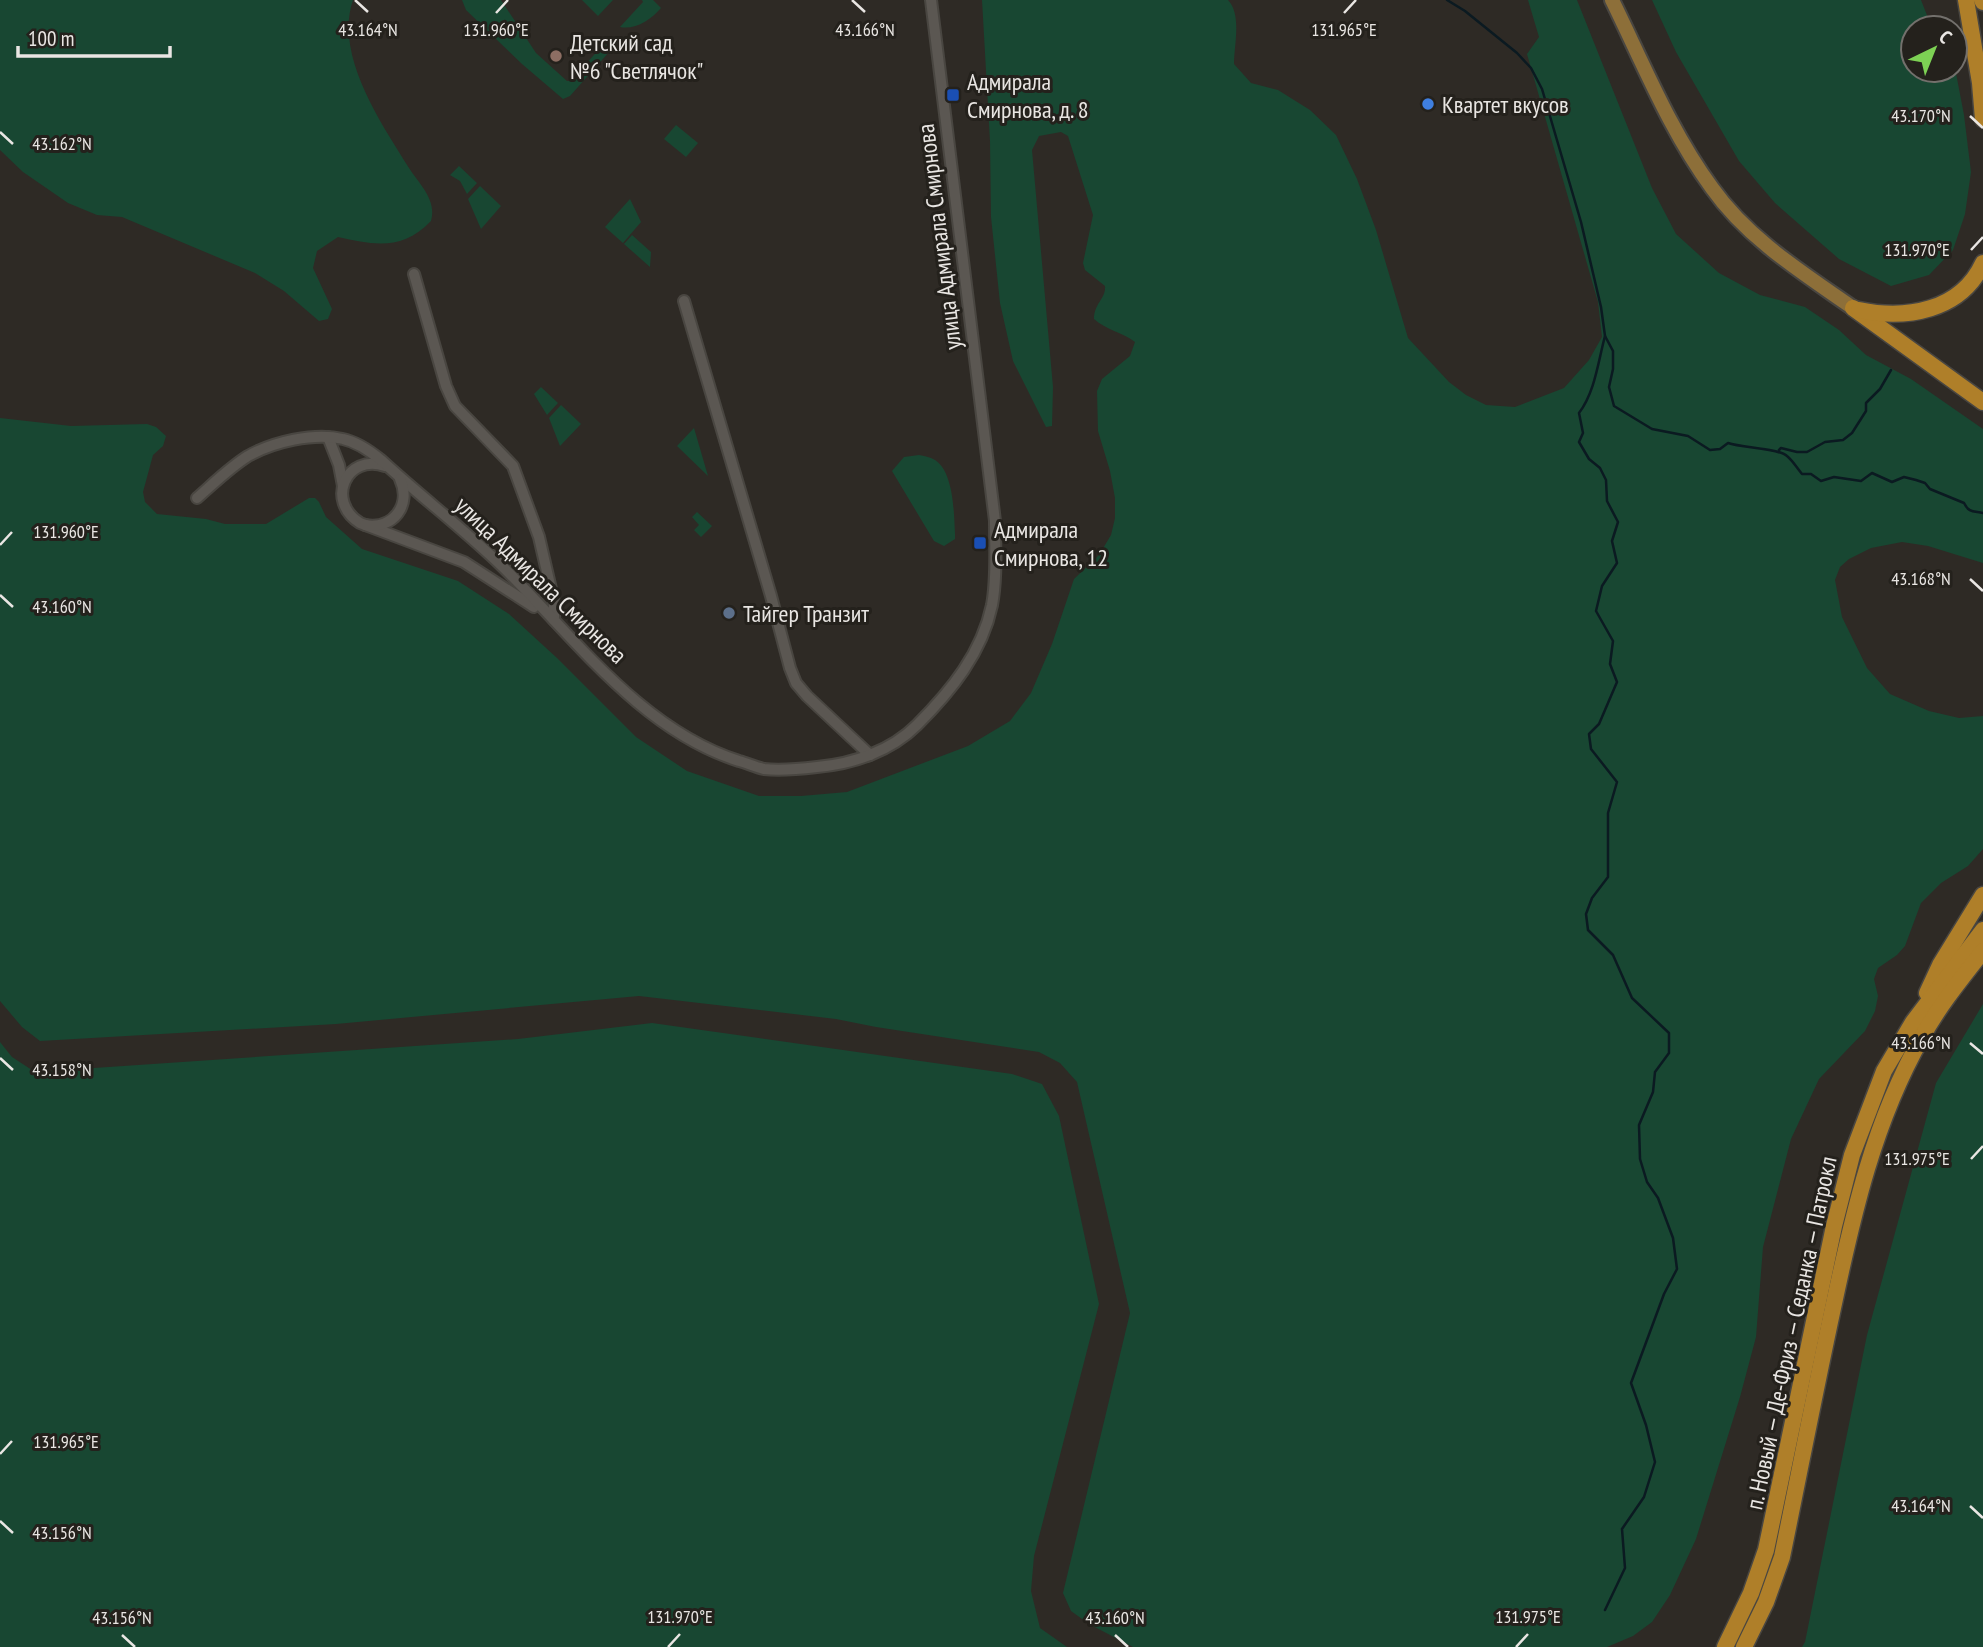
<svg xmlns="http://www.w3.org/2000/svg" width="1983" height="1647" font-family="'PT Sans Narrow',sans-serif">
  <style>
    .green { fill: #184732 }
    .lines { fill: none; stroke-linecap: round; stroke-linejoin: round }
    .stream { stroke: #0b1a21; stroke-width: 2.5 }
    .minor-casing { stroke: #494641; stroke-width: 14 }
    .major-casing { stroke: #494641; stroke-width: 18 }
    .highway-casing { stroke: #494641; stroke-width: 19 }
    .minor { stroke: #5b5752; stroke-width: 10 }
    .major { stroke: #8d6f39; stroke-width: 14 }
    .highway { stroke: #af7f29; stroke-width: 16 }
    .ticks { fill: none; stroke: #e9e6e3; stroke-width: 2.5 }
    .education-dot { fill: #8d6e63; stroke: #24211c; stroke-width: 2.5 }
    .transit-dot { fill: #1a4fb4; stroke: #24211c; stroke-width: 2.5 }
    .shop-dot { fill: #3f7fe0; stroke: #24211c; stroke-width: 2.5 }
    .service-dot { fill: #5c6f8a; stroke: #24211c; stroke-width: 2.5 }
    .labels { text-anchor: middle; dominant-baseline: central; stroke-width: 6; stroke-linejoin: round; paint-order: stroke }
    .poi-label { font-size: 24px; fill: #e9e6e3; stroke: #24211c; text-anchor: start }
    .street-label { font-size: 24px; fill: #e9e6e3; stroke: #24211c }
    .ticks-label { font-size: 18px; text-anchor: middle; fill: #e9e6e3; stroke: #24211c; stroke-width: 6; stroke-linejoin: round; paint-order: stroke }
  </style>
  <rect width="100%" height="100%" fill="#2e2a25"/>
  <g class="green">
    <path d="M0 0H353C334 55 381 123 409 168 420 185 437 200 431 221 402 251 374 245 338 237L317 251 313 268 332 309 328 319 319 321 284 291 255 273 122 217 97 215 68 203 23 172 0 150Z"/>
    <path d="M462 0H501L536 53 567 81H570L605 43 610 51 570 96 563 99 522 64 466 10Z"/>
    <path d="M582 0H613L598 16Z"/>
    <path d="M642 0H653L661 8C651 20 635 30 620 27L643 2Z"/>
    <path d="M982 0H1228C1242 15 1234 45 1234 64L1251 83 1278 90 1310 110 1336 135 1357 179 1376 230 1408 338 1449 382 1466 395 1486 405 1515 407 1564 388 1589 360 1602 337 1598 302 1527 54 1539 37 1528 0H1577L1652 188 1676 234 1719 273 1760 295 1805 307 1839 330 1866 355 1911 379 1983 429V563L1928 546 1902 542 1871 548 1849 559 1840 567 1835 580 1842 617 1867 668 1890 694 1929 711 1959 718 1983 716V849L1968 866 1941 883 1921 903 1905 946 1897 955 1878 968 1874 979 1878 996 1875 1011 1865 1031 1819 1079 1791 1139 1763 1247 1756 1337 1740 1397 1696 1539 1670 1595 1652 1622 1633 1636 1607 1647H1133L1089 1624 1071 1611 1063 1593 1130 1313 1077 1082 1060 1063 1039 1052 876 1027 836 1019 639 996 336 1024 40 1041 22 1027 0 1001V418L71 426 147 424 156 427 166 436 163 446 153 455 143 492 145 502 157 514 206 519 225 524H266L309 498H315L319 502 326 517 362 549 458 581 509 614 557 658 636 737 687 771 759 796H801L847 792 968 746 1010 721 1031 693 1052 644 1074 579 1099 555 1111 535 1115 518V498L1110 471 1098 431 1097 391 1102 379 1130 356 1135 342C1122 332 1106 330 1094 319 1094 303 1106 299 1105 286L1085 270 1083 263 1093 215 1068 136 1061 132 1039 136 1032 150 1053 387 1052 426 1046 427 1013 361 1000 303 991 217 990 141Z"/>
    <path d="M1652 0H1921L1932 28H1913V70L1955 68 1964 115 1971 172 1965 214 1953 250 1929 275 1891 286 1839 259 1775 203 1739 161 1676 52Z"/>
    <path d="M676 125 698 143 686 157 664 139Z"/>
    <path d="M459 166 477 183 467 194 460 181 450 175Z"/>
    <path d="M480 186 501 206 481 229 468 199Z"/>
    <path d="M630 199 641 222 623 243 605 227Z"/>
    <path d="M632 235 651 252 650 267 624 244Z"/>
    <path d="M541 387 558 403 547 415 534 394Z"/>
    <path d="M561 405 581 424 560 446 549 418Z"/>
    <path d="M694 428 708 476 677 446Z"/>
    <path d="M919 455C924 456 930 457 935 460 954 472 954 514 955 534V539L944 546 934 541 892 471 904 457Z"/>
    <path d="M697 512 712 526 701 537 694 530 699 525 692 517Z"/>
    <path d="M1983 1004V1647H1802L1805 1642 1867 1335 1936 1083Z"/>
    <path d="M652 1023 1012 1074 1042 1084 1059 1116 1099 1304 1034 1556 1031 1591 1040 1628 1067 1647H0V1042L12 1057 35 1072 518 1039Z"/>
  </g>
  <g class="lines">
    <g class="stream">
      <path d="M1447 0 1465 11 1517 53 1531 68 1542 89 1581 222 1601 307 1605 336 1613 351V369L1609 387 1614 406 1652 429 1688 436 1710 450 1720 449 1728 443C1742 448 1778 448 1787 456 1793 461 1797 468 1802 474H1811L1821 481 1834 477 1861 481 1872 473 1892 482 1904 477 1916 480 1925 483 1930 489 1964 503C1969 513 1973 511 1983 513"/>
      <path d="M1605 336C1598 362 1595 392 1579 413L1583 433 1579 442 1589 459 1600 468 1606 480 1607 501 1618 522 1612 541 1617 563 1602 586 1596 611 1613 641 1610 664 1617 682 1599 724 1589 734 1591 749 1617 782 1608 813V877L1592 898 1586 914 1588 930 1613 955 1632 998 1669 1033V1053L1655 1072 1653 1092 1639 1125 1640 1159 1647 1182 1658 1198 1673 1238 1677 1269 1664 1294 1631 1383 1646 1425 1655 1462 1644 1497 1622 1529 1625 1568 1605 1610"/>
      <path d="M1779 450 1781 448 1797 452H1807L1825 442 1843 440 1852 433 1866 411V403L1880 389 1891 370"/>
    </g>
    <defs>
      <g id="minor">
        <path d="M414 274 446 386 455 406 513 466 539 537 554 602V620"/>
        <path d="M684 301 771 596 790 668 796 683 807 696 870 755"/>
        <path d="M328 437 339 465 343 486"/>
        <path d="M385 466C346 453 325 501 360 523L464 562 534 607"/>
        <path d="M197 498C213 484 229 468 248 456 273 442 314 432 343 439 357 442 370 451 381 460 421 497 465 530 504 568 575 638 641 730 739 761 747 763 755 767 764 769 781 771 800 769 817 767 853 764 891 751 917 725 951 691 982 653 992 605 997 578 995 549 995 521L931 0"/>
        <path d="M365 525C393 530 412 505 400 479"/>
      </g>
      <path id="major" d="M1612 0C1643 63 1670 131 1712 188 1748 239 1803 273 1853 308"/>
      <g id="highway">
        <path d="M1966 0 1980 83 1983 119"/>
        <path d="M1982 0 1983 2"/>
        <path d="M1853 308 1983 402"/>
        <path d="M1859 310C1906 320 1961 311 1983 263"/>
        <path d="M1927 993 1940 965 1983 895"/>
        <path d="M1725 1647 1751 1593 1766 1550 1834 1226 1852 1155 1884 1071 1913 1022 1983 930"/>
        <path d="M1744 1647 1766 1602 1782 1557C1799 1474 1815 1391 1833 1308 1853 1214 1874 1121 1922 1037 1939 1006 1961 979 1983 951"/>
      </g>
    </defs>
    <use href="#minor" class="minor-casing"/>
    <use href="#major" class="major-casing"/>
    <use href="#highway" class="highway-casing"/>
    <use href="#minor" class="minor"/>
    <use href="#major" class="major"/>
    <use href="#highway" class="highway"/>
  </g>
  <path class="ticks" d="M355 0 368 12M852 0 865 12M496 13 508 0M1344 13 1356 0M1970 116 1983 128M0 132 13 144M1971 250 1983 237M0 545 12 532M1970 579 1983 591M0 595 13 607M1970 1043 1983 1054M0 1058 13 1070M1971 1159 1983 1146M0 1454 12 1441M1970 1506 1983 1518M0 1521 13 1533M122 1635 135 1647M1115 1635 1128 1647M668 1647 680 1634M1516 1647 1528 1634"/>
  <circle class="education-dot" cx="556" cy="56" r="7"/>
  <g class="transit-dot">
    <rect x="946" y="88" width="14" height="14" rx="3.5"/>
    <rect x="973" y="536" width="14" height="14" rx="3.5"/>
  </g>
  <circle class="shop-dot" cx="1428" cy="104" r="7"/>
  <circle class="service-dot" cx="729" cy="613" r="7"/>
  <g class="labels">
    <g class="poi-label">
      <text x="570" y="42">Детский сад<tspan x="570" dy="28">№6 "Светлячок"</tspan></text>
      <text x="967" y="81">Адмирала<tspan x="967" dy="28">Смирнова, д. 8</tspan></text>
      <text x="1442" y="104">Квартет вкусов</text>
      <text x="994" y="529">Адмирала<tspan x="994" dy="28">Смирнова, 12</tspan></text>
      <text x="743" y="613">Тайгер Транзит</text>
    </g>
    <g class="street-label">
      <text transform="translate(939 237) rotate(-97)">улица Адмирала Смирнова</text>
      <text transform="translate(541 580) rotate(44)">улица Адмирала Смирнова</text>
      <text transform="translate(1791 1333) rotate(-78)">п. Новый — Де-Фриз — Седанка — Патрокл</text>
    </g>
  </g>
  <g class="ticks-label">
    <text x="368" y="36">43.164°N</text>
    <text x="865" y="36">43.166°N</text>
    <text x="496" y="36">131.960°E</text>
    <text x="1344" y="36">131.965°E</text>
    <text x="1921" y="122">43.170°N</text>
    <text x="62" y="150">43.162°N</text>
    <text x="1917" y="256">131.970°E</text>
    <text x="66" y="538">131.960°E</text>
    <text x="1921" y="585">43.168°N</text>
    <text x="62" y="613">43.160°N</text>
    <text x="1921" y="1049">43.166°N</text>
    <text x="62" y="1076">43.158°N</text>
    <text x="1917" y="1165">131.975°E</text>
    <text x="66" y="1448">131.965°E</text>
    <text x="1921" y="1512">43.164°N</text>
    <text x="62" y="1539">43.156°N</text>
    <text x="680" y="1623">131.970°E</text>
    <text x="1528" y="1623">131.975°E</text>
    <text x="122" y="1624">43.156°N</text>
    <text x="1115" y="1624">43.160°N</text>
  </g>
  <g transform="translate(1934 49) rotate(43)"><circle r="33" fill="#24211c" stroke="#73706c" stroke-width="2"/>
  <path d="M0-5L12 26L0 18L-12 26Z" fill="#7dd154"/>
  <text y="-10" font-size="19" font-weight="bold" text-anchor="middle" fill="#e9e6e3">С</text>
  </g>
  <path d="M18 46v10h152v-10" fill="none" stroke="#e9e6e3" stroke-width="3.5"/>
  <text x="28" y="46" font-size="21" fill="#e9e6e3" stroke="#24211c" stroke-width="5" paint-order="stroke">100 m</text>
</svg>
